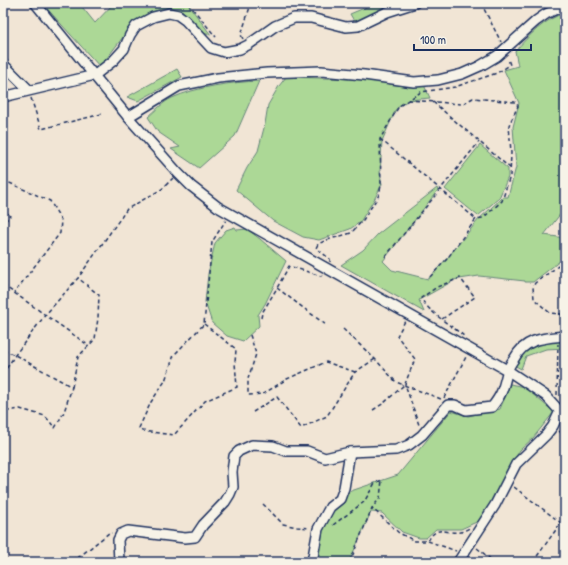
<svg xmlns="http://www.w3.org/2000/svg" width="568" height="565" font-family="'Patrick Hand',sans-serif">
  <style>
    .green { fill: #acd896; stroke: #64847a }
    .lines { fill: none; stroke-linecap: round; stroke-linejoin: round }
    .minor-casing { stroke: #1b2f5e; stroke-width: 12 }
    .path { stroke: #1b2f5e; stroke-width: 1.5; stroke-dasharray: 4 3; stroke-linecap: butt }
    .minor { stroke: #f7f3e8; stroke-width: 9 }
  </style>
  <rect width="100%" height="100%" fill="#f1e5d5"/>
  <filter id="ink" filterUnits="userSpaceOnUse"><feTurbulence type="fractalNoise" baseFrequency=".025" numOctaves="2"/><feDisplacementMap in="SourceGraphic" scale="8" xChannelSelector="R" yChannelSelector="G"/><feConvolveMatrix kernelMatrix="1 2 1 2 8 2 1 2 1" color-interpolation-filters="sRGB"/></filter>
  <g filter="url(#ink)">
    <g class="green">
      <path d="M42 3H79L95 23 114 3H187L211 35 202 33 182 10 155 11 130 28 100 67Z"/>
      <path d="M376 3H415L357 26 350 14Z"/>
      <path d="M565 13V208L544 235 565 238V257L533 282H525V281L479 276 453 280V281L419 300 424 312 341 265 363 250 378 234 437 188 438 190 383 261 392 270 428 279 449 256 479 219 503 197H508L516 167 513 127 519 103 504 70 518 66 515 51C529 36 544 19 565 13Z"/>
      <path d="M177 69 182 77 138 101 127 97Z"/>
      <path d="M286 77 356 79 380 82 409 87 424 85 430 98 408 100 396 109 382 141 380 174 382 184 375 198 360 222 350 229 319 240 303 237 273 221 236 190 247 168 258 151 265 124 268 105 279 86Z"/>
      <path d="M259 81 235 136 199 168 171 149 180 147 158 132 148 117C155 111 163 102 172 98 196 87 233 82 259 81Z"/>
      <path d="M480 145 508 169V177L499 198 478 216 445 189Z"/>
      <path d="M235 227 237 230 247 229 260 239 286 261 265 304 258 315 259 326 243 341 227 336 212 323 205 302 208 274 215 243 226 230Z"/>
      <path d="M565 340V348L546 349 526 356 521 369 514 365 529 345 547 341Z"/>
      <path d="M510 384 524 387 554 412 533 438 520 450 510 467 483 519 461 529H436L426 538H419L402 532 382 513 371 512 349 562H311L318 529 345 493 398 475 451 411 468 416 500 409Z"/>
    </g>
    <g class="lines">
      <defs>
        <g id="minor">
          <path d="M35 3 128 117 178 173 191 186 218 207 507 370 546 396 565 417"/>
          <path d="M3 64 29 90"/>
          <path d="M3 97 95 75 113 61 124 49 130 35 136 26 153 17 169 13 178 15 185 20 211 48 224 52 240 49 248 45 275 26 294 18H311L346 27 358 26 387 12 415 3"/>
          <path d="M128 117 179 86 218 78 267 73 321 71 364 75 414 82 438 80 462 74 480 66 497 56 536 21 546 14 565 5"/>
          <path d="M119 562 118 540 121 534 128 531 185 538 195 537 203 525 225 502 230 494 233 487 232 472 234 456 239 451 252 445 273 446 286 451H307L325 458 350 452 396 450 409 445 422 435 448 405H455L466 410 492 407C503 393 503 388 507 373 508 368 511 363 514 359 525 338 544 338 565 336"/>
          <path d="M312 562 318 529 330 507 340 499 344 488 350 452"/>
          <path d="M458 562 495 505 516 464 546 435 553 426 560 411"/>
        </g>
      </defs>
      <use href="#minor" class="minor-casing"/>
      <g class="path">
        <path d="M188 3 216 37"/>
        <path d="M481 3 501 42"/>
        <path d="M250 6 284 3"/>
        <path d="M243 39 241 35 250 7 246 3"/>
        <path d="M31 98 41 129 102 114"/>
        <path d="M408 100 462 104 473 98 515 102 518 106 509 125 511 153 510 176 502 201 483 218 476 219 447 259 428 279"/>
        <path d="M433 102 510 168"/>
        <path d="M380 139 476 219"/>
        <path d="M3 180 50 201 61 220 60 233 14 293"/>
        <path d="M3 208 10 216 3 223"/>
        <path d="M385 257 479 142"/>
        <path d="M565 261 535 283 533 287 534 299 550 313 561 314 565 319"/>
        <path d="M330 262V259L316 248 318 244 327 240 351 233 363 220 379 195 381 186 380 139 399 106 421 92 455 87 497 73 510 65 508 59"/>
        <path d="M3 285 88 345"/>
        <path d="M277 288 326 325"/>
        <path d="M261 318 262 313 277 288 289 266 321 276 322 275"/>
        <path d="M442 319 475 297 460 278 437 287 421 298C428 312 452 326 464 336"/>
        <path d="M405 321 397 336 415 359 405 384 419 425"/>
        <path d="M204 324 236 349 235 363 237 387 205 401 174 435 142 431 139 428 151 402 165 381 174 355 204 324 212 242 226 220"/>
        <path d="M343 329 375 359 396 382 441 399"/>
        <path d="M250 335 256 354 248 379V395L263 394 287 379 326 362 355 372"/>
        <path d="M3 350 15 355 72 387 64 412 55 428 45 416 20 409 3 412"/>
        <path d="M3 374 15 355 46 314 78 278 127 209 162 189 173 178"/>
        <path d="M72 387 78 357 95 339 98 318 99 295 78 278"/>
        <path d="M557 395 558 344"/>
        <path d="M444 398 466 357"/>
        <path d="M373 410 384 403 404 385"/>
        <path d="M253 412 277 397 301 428 327 416 355 372 375 359"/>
        <path d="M559 431 565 436"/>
        <path d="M514 487 565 526"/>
        <path d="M263 504 283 524 297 527 310 528"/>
        <path d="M333 525 364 502 375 483 382 480 380 498 372 508"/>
        <path d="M428 541 456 551"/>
        <path d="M477 548 494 562"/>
        <path d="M65 562 79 557 109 533H112"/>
        <path d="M350 562 372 508 399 533 415 541H428C437 524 445 534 460 532 463 532 467 529 470 528"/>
        <path d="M533 562 565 517"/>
      </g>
      <use href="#minor" class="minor"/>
    </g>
  </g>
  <rect width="568" height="565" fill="none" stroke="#f7f3e8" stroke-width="16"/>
  <rect x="8" y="8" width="552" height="549" fill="none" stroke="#1b2f5e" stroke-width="1.5" filter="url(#ink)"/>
  <path d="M414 44v6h117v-6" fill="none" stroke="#1b2f5e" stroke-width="2"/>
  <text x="420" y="44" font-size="12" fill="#1b2f5e" stroke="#f7f3e8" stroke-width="3" paint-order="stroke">100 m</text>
</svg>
